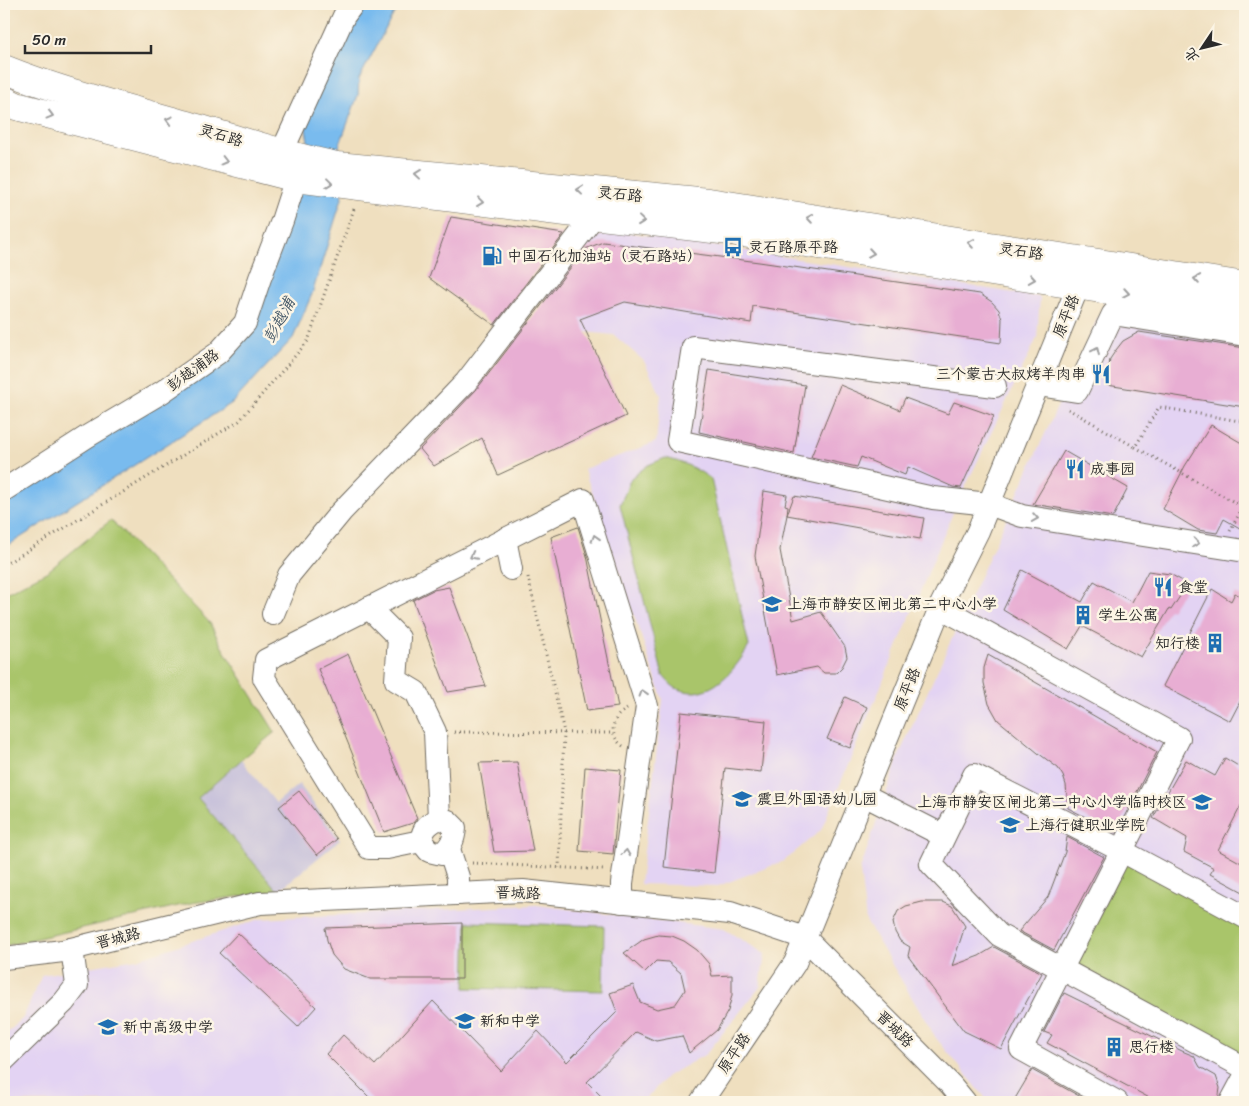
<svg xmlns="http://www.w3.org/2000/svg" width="1249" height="1106" font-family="Sriracha,'LXGW WenKai TC',sans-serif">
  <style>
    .built { fill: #e3d3f3 }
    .industrial { fill: #c6c0da }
    .green { fill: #a9c56b; stroke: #6a784b }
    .water { fill: #79bbee; stroke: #52738c }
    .building { fill: #e8aed3 }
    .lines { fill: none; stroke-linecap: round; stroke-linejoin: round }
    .minor-casing { stroke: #706a5f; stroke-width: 24 }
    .major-casing { stroke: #706a5f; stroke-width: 29 }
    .path { stroke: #706a5f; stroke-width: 3; stroke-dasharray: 1 4; stroke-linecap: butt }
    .minor { stroke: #fff; stroke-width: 22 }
    .major { stroke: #fff; stroke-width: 28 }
    .oneway { stroke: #a0a0a0 }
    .labels { text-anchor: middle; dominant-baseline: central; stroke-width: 5; stroke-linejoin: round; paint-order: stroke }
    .street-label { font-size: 15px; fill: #2b2b2b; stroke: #fcf5e5 }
    .poi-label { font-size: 15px; fill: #2b2b2b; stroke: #fcf5e5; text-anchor: start }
    .water-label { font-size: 16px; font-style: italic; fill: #425666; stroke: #fcf5e5 }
  </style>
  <rect width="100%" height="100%" fill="#fcf5e5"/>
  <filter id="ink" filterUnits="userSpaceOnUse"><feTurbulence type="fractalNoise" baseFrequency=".02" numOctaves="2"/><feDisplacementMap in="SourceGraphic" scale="10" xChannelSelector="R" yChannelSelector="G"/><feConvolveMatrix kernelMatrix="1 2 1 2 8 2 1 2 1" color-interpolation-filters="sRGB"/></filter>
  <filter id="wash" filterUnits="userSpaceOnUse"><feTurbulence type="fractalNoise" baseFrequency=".0096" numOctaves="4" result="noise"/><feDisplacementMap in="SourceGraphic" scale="20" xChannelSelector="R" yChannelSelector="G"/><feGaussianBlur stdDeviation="1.12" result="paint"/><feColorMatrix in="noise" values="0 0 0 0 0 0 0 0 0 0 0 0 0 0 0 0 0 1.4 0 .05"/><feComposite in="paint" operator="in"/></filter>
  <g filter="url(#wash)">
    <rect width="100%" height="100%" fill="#efdfbf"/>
    <g class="built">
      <path d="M625 232 1040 297 1037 338 955 508 821 830 784 861 718 886 640 884 663 700 584 469 656 442 661 395 644 361 614 335 586 332 542 291 589 237Z"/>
      <path d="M1105 302 1245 325V1102H989L936 1038 866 921 860 870 899 755Z"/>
      <path d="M536 905 724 929 765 954 760 987 706 1054 667 1076 643 1102H4V1036L23 1018 42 975 137 959 260 919Z"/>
    </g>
    <path class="industrial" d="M241 760 276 803 299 784 340 840 278 891 198 798Z"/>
    <g class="green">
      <path d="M665 458C683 462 696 468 711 479L749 646C735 670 710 702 678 689 672 687 667 680 663 676L620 505 631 478 648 465Z"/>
      <path d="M111 520 210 623 222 647 275 732 241 760 198 798 278 891 191 903 4 946V594L48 571Z"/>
      <path d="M1125 860 1245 925V1058L1075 965Z"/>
      <path d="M467 922 604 926 603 991 465 988Z"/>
    </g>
    <path class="water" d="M360 4H407L393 15 359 79 358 95 337 152 342 198 312 294 293 338 232 403 4 548V500L245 323 309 146 304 119Z"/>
    <g id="blocks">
      <g class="building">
        <path d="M451 217 564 234 494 325 429 278Z"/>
        <path d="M603 242 759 262 980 294 992 302 999 310 1002 319 1001 343 753 306 751 323 625 302 580 319 626 416 498 475 482 438 434 466 420 449 476 390 585 249Z"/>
        <path d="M1139 332 1245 348V407L1107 385 1110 359 1116 350 1123 341Z"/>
        <path d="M709 370 805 385 794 453 699 432Z"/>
        <path d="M840 385 900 410 905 398 948 414 954 402 994 416 961 488 953 487 908 467 905 475 861 457 857 467 811 457Z"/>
        <path d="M1211 425 1245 445V531L1224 519 1217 533 1198 530 1163 509 1185 466Z"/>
        <path d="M1064 451 1128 488 1113 517 1033 504Z"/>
        <path d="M764 491 787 495 785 505 788 506 787 515 794 496 924 518 920 539 787 515 780 550 793 620 821 612 845 647 847 657 842 667 836 673H824L817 667 777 675 755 556Z"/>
        <path d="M578 527 587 556 618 707 587 711 551 537Z"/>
        <path d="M1022 570 1082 602 1094 581 1132 602 1148 571 1170 574 1188 584 1171 610 1169 609 1141 657 1082 626 1068 649 1003 610Z"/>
        <path d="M449 587 486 686 448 692 413 600 433 590Z"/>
        <path d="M1212 589 1231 601 1235 593 1245 599V692L1230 721 1163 686Z"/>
        <path d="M348 654 417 818 413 823 384 832 318 669Z"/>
        <path d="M988 655 1157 752 1116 833 1068 808 1066 785 1063 776 1058 768 1038 753 998 720 989 704 984 683V668Z"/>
        <path d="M845 697 867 707 850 748 827 739Z"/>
        <path d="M681 712 766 721 761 772 725 768 714 873 664 867Z"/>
        <path d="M1225 758 1245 770V798L1218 850 1245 865V893L1210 874 1214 868 1184 852 1187 838 1153 818 1186 760 1215 776Z"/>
        <path d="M517 762 533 851 494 852 479 763Z"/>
        <path d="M585 767 621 770 613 854 579 851Z"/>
        <path d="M299 791 337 839 317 855 279 807Z"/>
        <path d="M1067 837 1104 857 1054 950 1019 931 1048 897 1065 852Z"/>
        <path d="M922 902H943L952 906 965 926 952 966 979 956 994 947 1042 973 1001 1049 964 1031 908 956 910 947 900 941 895 932 893 922 898 911 906 906Z"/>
        <path d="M462 923V979H370L344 969 332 955 327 940 325 928Z"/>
        <path d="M238 933 316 1007 298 1027 219 953Z"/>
        <path d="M658 935 672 936 684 941 697 950 709 964 712 976 732 975V995L728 1011 717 1030 689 1053 682 1036 656 1041 636 1032 587 1082 607 1102H374L326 1054 343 1035 375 1065 433 1001 501 1071 538 1031 567 1062 617 1012 610 993 633 985 640 1002 657 1009 675 1005 685 990 681 973 668 962 656 961 645 972 624 953 644 939Z"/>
        <path d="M1064 993 1182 1051 1194 1056 1200 1067 1216 1076 1220 1088 1218 1102H1157L1047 1043 1052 1035 1044 1032Z"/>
        <path d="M1032 1070 1090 1102H1013Z"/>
      </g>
    </g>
  </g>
  <g filter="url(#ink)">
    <use href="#blocks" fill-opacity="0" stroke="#706a5f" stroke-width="1"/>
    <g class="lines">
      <defs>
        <g id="minor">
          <path d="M285 168 281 154 344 16 353 4"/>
          <path d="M1038 385 1077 391 1113 314 1245 335"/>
          <path d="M995 386 693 347 678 441 933 498 989 504 1022 516 1245 551"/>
          <path d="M4 490 88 436 162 392 218 353 245 323 260 278 282 221 296 178"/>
          <path d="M505 539 511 569"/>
          <path d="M940 607 1179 738 1021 1049 1117 1102"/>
          <path d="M369 608 399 638 396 680 416 692 435 732 439 818"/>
          <path d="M273 614 289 575 341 512 466 382 594 216"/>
          <path d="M864 795 944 836"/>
          <path d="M439 818 448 821 455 828C454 840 451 846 442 854L429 851 421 841C423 828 428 824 439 818Z"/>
          <path d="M421 841 387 848H369L264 678 266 660 583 500 647 706 622 883V902"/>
          <path d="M449 849 458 877V894"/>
          <path d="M1245 917 1122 851 974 775 931 864 999 935 1245 1068"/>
          <path d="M4 958 63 951 260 903 523 891 730 913 805 938 951 1085 965 1102"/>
          <path d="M4 1060 64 1002 77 985 72 949"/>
          <path d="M701 1102 795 963 942 603 978 531 1084 272"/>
          <path d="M1231 1102 1245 1076"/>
        </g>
        <g id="major">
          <path d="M4 69C66 94 132 109 197 128 244 141 289 157 337 166L709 202 1245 286"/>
          <path d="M4 100 16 106 296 178 549 210 730 231 1101 289 1245 313"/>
        </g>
      </defs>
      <use href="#minor" class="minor-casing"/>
      <use href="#major" class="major-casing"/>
      <g class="path">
        <path d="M1068 409 1135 447 1159 407 1245 422"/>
        <path d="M1135 447 1243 507"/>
        <path d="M1230 531 1245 503"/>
        <path d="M4 565 239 421 308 341 355 206"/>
        <path d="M528 577 564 732 559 868"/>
        <path d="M454 732 613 733"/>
        <path d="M623 746C613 739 610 728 617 717 619 714 624 711 627 709"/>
        <path d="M472 863 605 870"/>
      </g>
      <use href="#minor" class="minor"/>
      <use href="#major" class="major"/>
    </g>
    <defs><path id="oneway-chevron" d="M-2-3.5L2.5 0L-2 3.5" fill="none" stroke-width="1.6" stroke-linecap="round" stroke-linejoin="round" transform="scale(1.25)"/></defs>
    <g class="oneway">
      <use href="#oneway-chevron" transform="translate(50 115) rotate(15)"/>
      <use href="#oneway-chevron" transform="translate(169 120) rotate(-164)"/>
      <use href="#oneway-chevron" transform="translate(224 161) rotate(14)"/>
      <use href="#oneway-chevron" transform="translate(418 174) rotate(-174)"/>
      <use href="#oneway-chevron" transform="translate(329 183) rotate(7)"/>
      <use href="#oneway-chevron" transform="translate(580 190) rotate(-174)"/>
      <use href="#oneway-chevron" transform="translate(480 202) rotate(7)"/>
      <use href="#oneway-chevron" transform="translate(810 218) rotate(-171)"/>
      <use href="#oneway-chevron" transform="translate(641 221) rotate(6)"/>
      <use href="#oneway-chevron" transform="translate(971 243) rotate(-171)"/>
      <use href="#oneway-chevron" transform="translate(871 253) rotate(9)"/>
      <use href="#oneway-chevron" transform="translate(1032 279) rotate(9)"/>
      <use href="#oneway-chevron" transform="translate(1197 279) rotate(-171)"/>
      <use href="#oneway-chevron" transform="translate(1126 293) rotate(10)"/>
      <use href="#oneway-chevron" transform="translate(1096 351) rotate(-65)"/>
      <use href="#oneway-chevron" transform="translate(1035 518) rotate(9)"/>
      <use href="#oneway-chevron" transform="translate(595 538) rotate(-107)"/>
      <use href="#oneway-chevron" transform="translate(1196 543) rotate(9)"/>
      <use href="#oneway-chevron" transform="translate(473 556) rotate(153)"/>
      <use href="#oneway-chevron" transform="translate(643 693) rotate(-107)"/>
      <use href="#oneway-chevron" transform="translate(626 853) rotate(-82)"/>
    </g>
  </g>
  <defs>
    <symbol id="bus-bare" viewBox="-9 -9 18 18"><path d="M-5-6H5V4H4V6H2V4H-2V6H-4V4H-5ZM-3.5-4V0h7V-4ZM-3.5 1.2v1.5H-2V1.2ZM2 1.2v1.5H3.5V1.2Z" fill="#1f6fb2" stroke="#fcf5e5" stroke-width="2.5" paint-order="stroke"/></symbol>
    <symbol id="fuel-bare" viewBox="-9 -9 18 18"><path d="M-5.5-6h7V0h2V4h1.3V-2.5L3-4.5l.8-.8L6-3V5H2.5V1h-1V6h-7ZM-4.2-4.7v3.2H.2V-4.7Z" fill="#1f6fb2" stroke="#fcf5e5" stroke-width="2.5" paint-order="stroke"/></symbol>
    <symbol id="restaurant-bare" viewBox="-9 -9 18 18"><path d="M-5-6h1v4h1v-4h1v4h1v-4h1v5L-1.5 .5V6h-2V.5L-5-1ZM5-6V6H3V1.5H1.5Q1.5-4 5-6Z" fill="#1f6fb2" stroke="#fcf5e5" stroke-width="2.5" paint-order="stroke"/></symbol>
    <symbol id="school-bare" viewBox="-9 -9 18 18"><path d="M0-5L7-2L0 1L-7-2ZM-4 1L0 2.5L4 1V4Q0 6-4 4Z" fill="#1f6fb2" stroke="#fcf5e5" stroke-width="2.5" paint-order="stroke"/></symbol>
    <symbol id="building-bare" viewBox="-9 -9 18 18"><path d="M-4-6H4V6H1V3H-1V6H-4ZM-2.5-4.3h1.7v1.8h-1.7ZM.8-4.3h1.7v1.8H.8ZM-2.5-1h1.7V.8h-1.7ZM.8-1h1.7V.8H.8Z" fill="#1f6fb2" stroke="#fcf5e5" stroke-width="2.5" paint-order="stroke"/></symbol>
  </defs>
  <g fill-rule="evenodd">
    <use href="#bus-bare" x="719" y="233" width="28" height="28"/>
    <use href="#fuel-bare" x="478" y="242" width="28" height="28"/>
    <use href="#restaurant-bare" x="1087" y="360" width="28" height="28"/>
    <use href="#restaurant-bare" x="1061" y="455" width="28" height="28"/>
    <use href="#restaurant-bare" x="1149" y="573" width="28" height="28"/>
    <use href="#school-bare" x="758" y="590" width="28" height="28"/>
    <use href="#building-bare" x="1069" y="601" width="28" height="28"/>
    <use href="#building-bare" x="1201" y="629" width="28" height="28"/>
    <use href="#school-bare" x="728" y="785" width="28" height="28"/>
    <use href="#school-bare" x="1188" y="788" width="28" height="28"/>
    <use href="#school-bare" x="996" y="811" width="28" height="28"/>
    <use href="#school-bare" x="451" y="1007" width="28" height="28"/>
    <use href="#school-bare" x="94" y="1013" width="28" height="28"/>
    <use href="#building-bare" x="1100" y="1033" width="28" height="28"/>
  </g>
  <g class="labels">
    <g class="street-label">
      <text transform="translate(221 135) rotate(17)">灵石路</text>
      <text transform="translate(620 194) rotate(6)">灵石路</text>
      <text transform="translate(1021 251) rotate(9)">灵石路</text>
      <text transform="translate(1066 316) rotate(-68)">原平路</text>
      <text transform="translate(193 370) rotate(-36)">彭越浦路</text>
      <text transform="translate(907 689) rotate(-68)">原平路</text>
      <text transform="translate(518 893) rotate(1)">晋城路</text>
      <text transform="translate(118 938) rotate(-14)">晋城路</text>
      <text transform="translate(895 1029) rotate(45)">晋城路</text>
      <text transform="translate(734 1053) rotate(-56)">原平路</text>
    </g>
    <g class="poi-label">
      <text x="748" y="247">灵石路原平路</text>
      <text x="507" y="256">中国石化加油站（灵石路站）</text>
      <text x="1086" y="374" text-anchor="end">三个蒙古大叔烤羊肉串</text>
      <text x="1090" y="469">成事园</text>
      <text x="1178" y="587">食堂</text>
      <text x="787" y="604">上海市静安区闸北第二中心小学</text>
      <text x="1098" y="615">学生公寓</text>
      <text x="1200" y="643" text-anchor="end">知行楼</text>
      <text x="757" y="799">震旦外国语幼儿园</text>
      <text x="1187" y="802" text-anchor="end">上海市静安区闸北第二中心小学临时校区</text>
      <text x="1025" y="825">上海行健职业学院</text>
      <text x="480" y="1021">新和中学</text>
      <text x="123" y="1027">新中高级中学</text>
      <text x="1129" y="1047">思行楼</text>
    </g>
    <g class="water-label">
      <text transform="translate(279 320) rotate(-62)">彭越浦</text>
    </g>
  </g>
  <rect width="1249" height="1106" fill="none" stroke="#fcf5e5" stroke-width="20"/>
  <g transform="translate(1202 48) rotate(235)" stroke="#fcf5e5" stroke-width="4" paint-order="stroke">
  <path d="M0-4L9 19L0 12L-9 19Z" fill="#2b2b2b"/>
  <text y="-8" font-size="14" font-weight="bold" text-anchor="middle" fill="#2b2b2b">北</text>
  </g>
  <path d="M25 45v8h126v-8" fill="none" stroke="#2b2b2b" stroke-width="2.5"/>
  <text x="32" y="45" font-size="15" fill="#2b2b2b" stroke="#fcf5e5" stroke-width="4" paint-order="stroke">50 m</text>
</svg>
